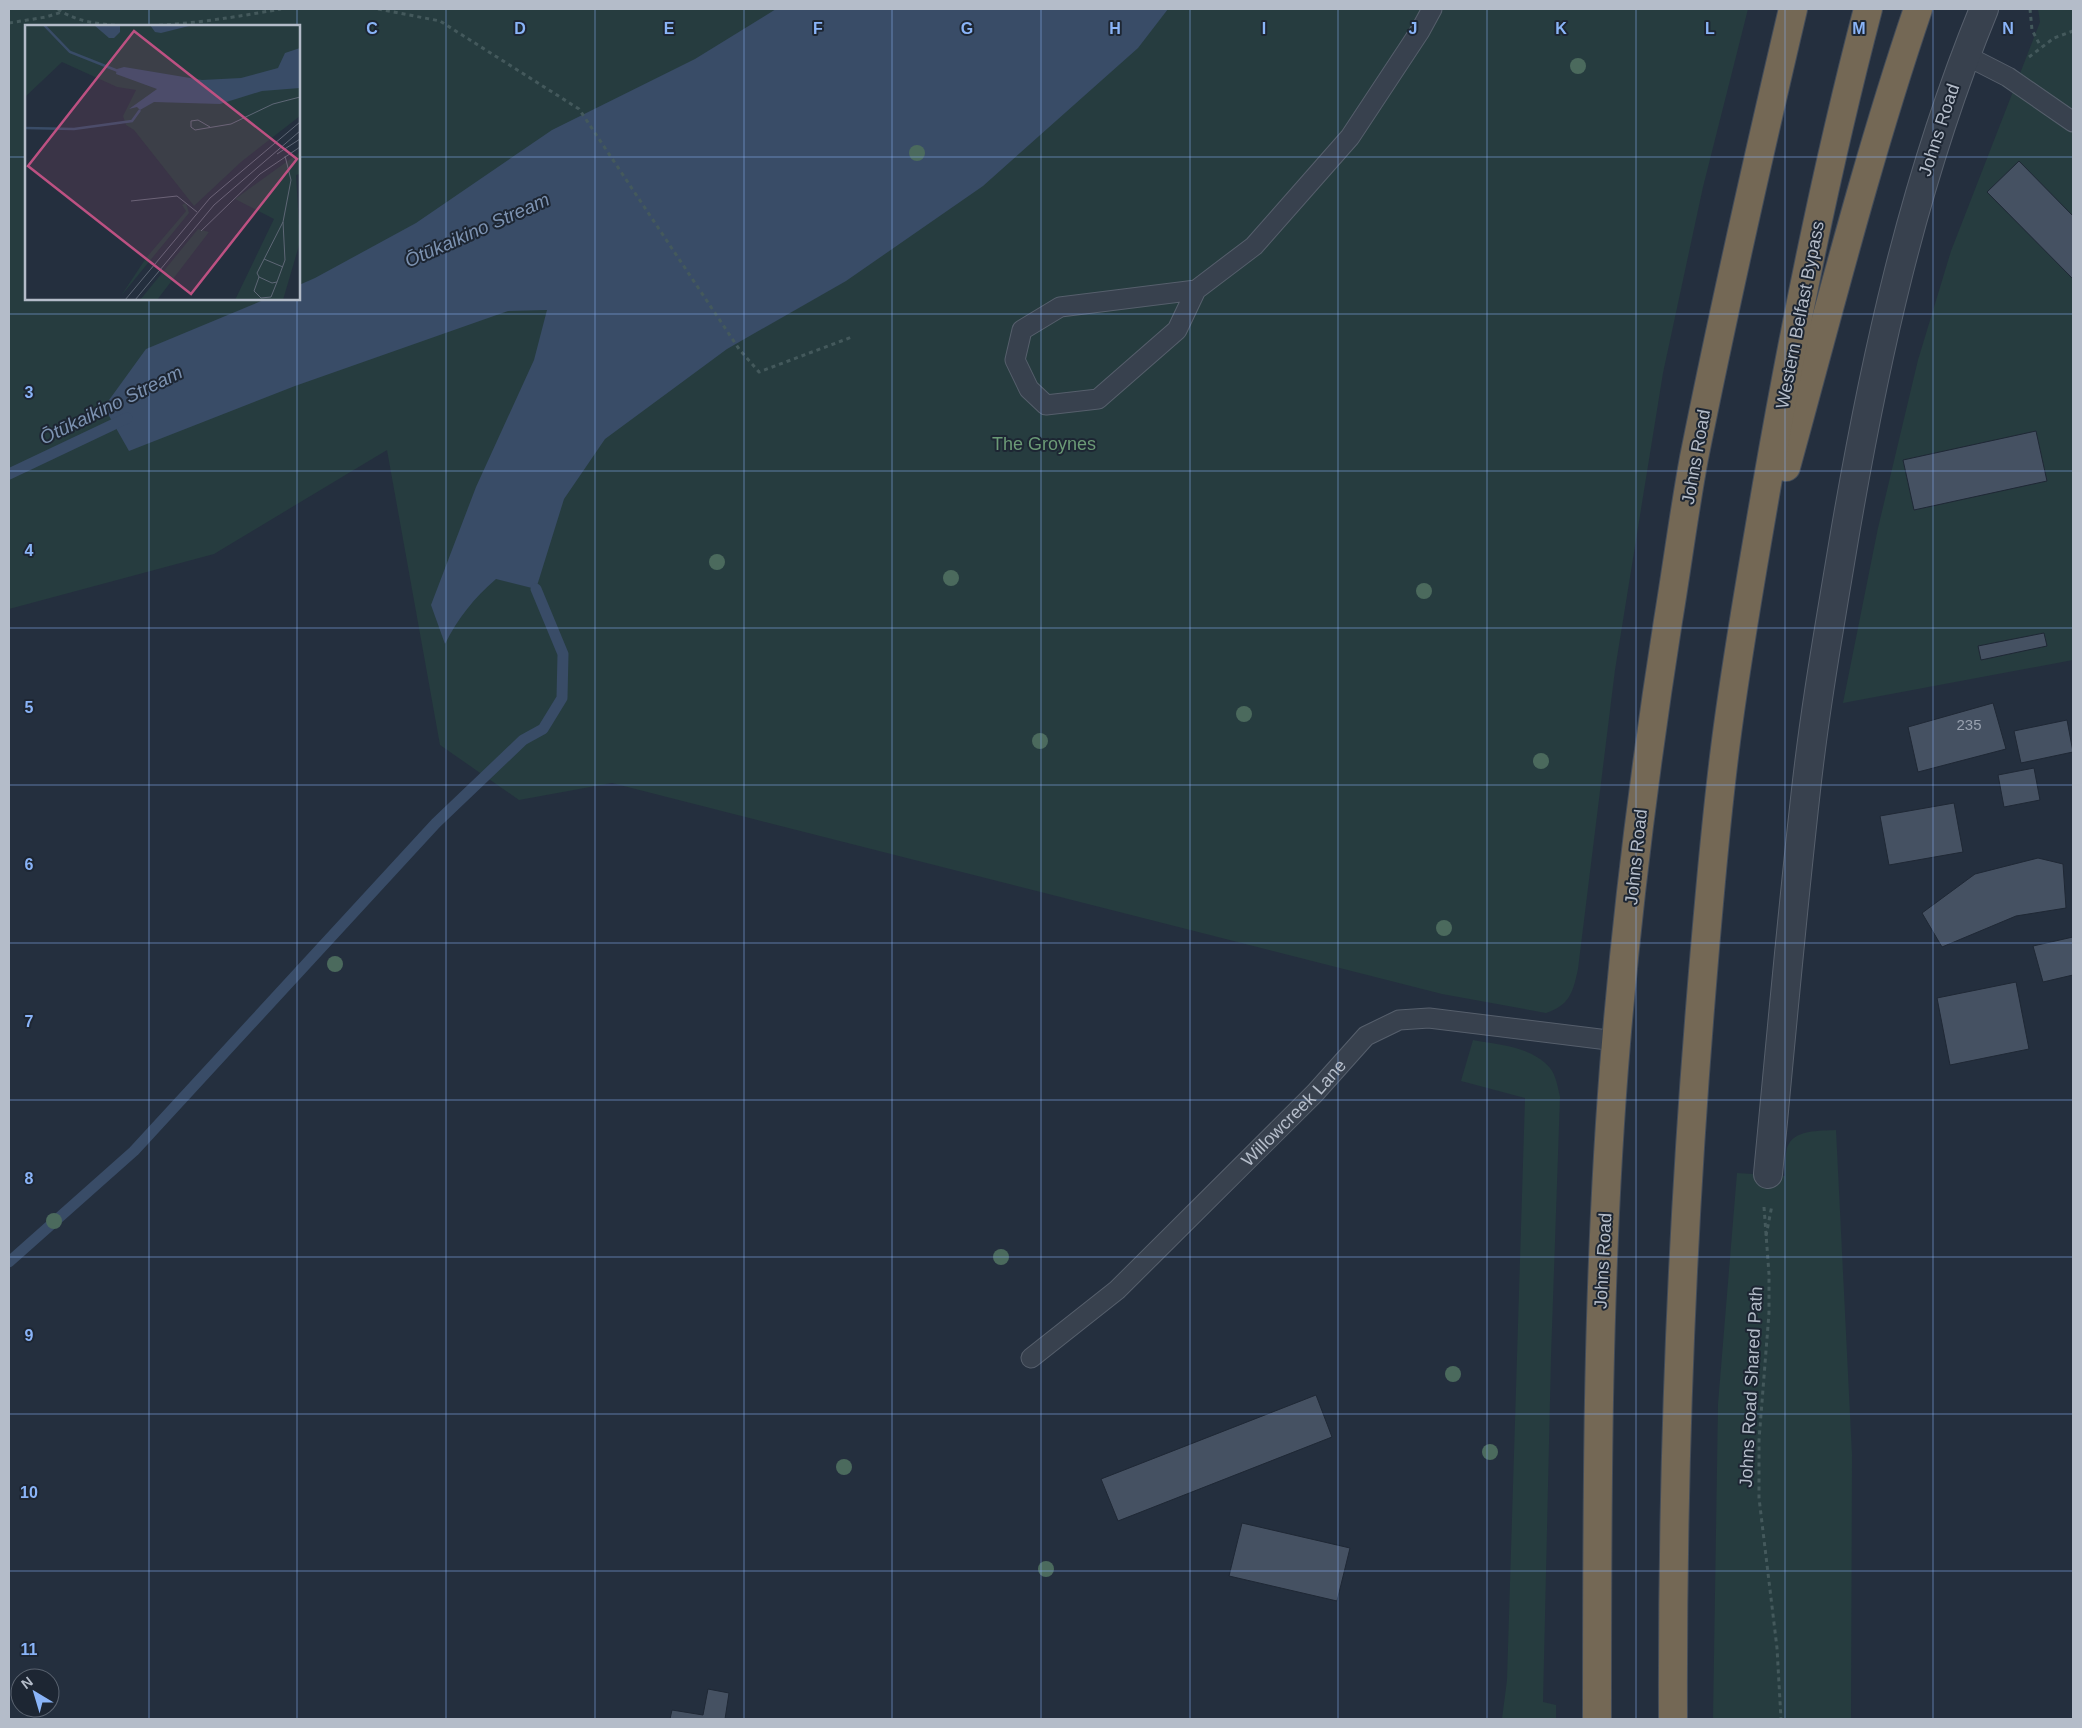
<svg xmlns="http://www.w3.org/2000/svg" width="2082" height="1728" font-family="Helvetica,sans-serif">
  <style>
    .green { fill: #263c3f; fill-rule: evenodd }
    .water { fill: #394c67 }
    .lines { fill: none; stroke-linecap: round; stroke-linejoin: round }
    .stream { stroke: #394c67; stroke-width: 11 }
    .building { fill: #455162; stroke: #1f2835 }
    .lane-casing { stroke: #565f6c; stroke-width: 21 }
    .street-casing { stroke: #565f6c; stroke-width: 30 }
    .highway-casing { stroke: #434c59; stroke-width: 30 }
    .path { stroke: #44595c; stroke-width: 3; stroke-dasharray: 4 4; stroke-linecap: butt }
    .lane { stroke: #38414e; stroke-width: 19 }
    .street { stroke: #38414e; stroke-width: 28 }
    .highway { stroke: #746855; stroke-width: 28 }
    .tree { fill: #4b6a5d }
    .grid { fill: none; stroke: #8ab4f8; stroke-width: 1; stroke-opacity: 0.55 }
    .labels { text-anchor: middle; dominant-baseline: central; stroke-width: 4; stroke-linejoin: round; paint-order: stroke }
    .number-label { font-size: 15px; fill: #98a1af }
    .street-label { font-size: 18px; fill: #b4bcc9; stroke: #1d2633 }
    .park-label { font-size: 18px; fill: #6b9a76; stroke: #1d2633 }
    .water-label { font-size: 19px; font-style: italic; fill: #7c92b1; stroke: #1d2633 }
    .inset-river { fill: none; stroke: #394c67; stroke-width: 2.5 }
    .inset-road { fill: none; stroke: #5e6776; stroke-width: 1 }
    .view { fill: #bd5182; fill-opacity: 0.15; stroke: #bd5182; stroke-width: 2.5 }
    .inset-edge { fill: none; stroke: #b4bcc9; stroke-width: 2.5 }
    .grid-label { font-size: 16px; text-anchor: middle; font-weight: bold; fill: #8ab4f8; stroke: #1d2633; stroke-width: 4; stroke-linejoin: round; paint-order: stroke }
  </style>
  <rect width="100%" height="100%" fill="#242f3e"/>
  <g class="green">
    <path d="M9 9H1748L1703 187 1663 373 1615 670 1578 969C1573 992 1570 1005 1546 1013L1442 994 612 783 519 800 440 745 387 450 214 554 9 609ZM26 26H299V299H26Z"/>
    <path d="M2038 9H2073V660L1843 703 1878 528 1918 360 1951 251 2040 22Z"/>
    <path d="M1473 1040C1499 1045 1531 1046 1550 1068 1556 1075 1558 1088 1560 1097L1551 1357 1543 1702 1556 1705V1719H1502L1507 1680 1525 1098 1461 1081Z"/>
    <path d="M1836 1130 1852 1455 1851 1719H1713L1718 1404 1737 1173 1785 1176C1785 1167 1785 1156 1787 1148 1793 1129 1820 1131 1836 1130Z"/>
  </g>
  <path class="water" d="M776 9H1168L1138 48 983 186 846 281 727 349 605 439 564 499 536 589 496 579C474 598 458 618 445 644L431 605 476 487 534 360 547 310 508 311 295 386 129 451 104 407 146 349 266 299H299V285L315 278 416 223 552 130 695 59Z"/>
  <g class="lines">
    <g class="stream">
      <path d="M9 474 127 418"/>
      <path d="M9 1262 134 1151 436 823 523 740 543 729 562 698 563 654 536 589"/>
    </g>
  </g>
  <g class="building">
    <path d="M2019 161 2073 216V279L1987 192Z"/>
    <path d="M2036 431 2047 481 1914 510 1903 460Z"/>
    <path d="M2044 633 2047 646 1981 660 1978 646Z"/>
    <path d="M1993 703 2006 749 1918 772 1908 727Z"/>
    <path d="M2067 720 2073 752 2021 763 2014 731Z"/>
    <path d="M2034 768 2040 800 2004 807 1998 775Z"/>
    <path d="M1954 803 1963 852 1889 865 1880 816Z"/>
    <path d="M2038 858 2063 864 2066 908 2016 916 1942 947 1922 913 1975 874Z"/>
    <path d="M2073 937V975L2043 982 2033 946Z"/>
    <path d="M2016 982 2029 1049 1950 1065 1937 998Z"/>
    <path d="M1316 1395 1332 1437 1118 1521 1101 1479Z"/>
    <path d="M1242 1523 1350 1548 1337 1601 1229 1576Z"/>
    <path d="M708 1689 729 1693 725 1719H670L672 1710 703 1715Z"/>
  </g>
  <g class="lines">
    <defs>
      <g id="lane">
        <path d="M1965 55 2008 77 2073 122"/>
        <path d="M1196 290 1060 307 1022 330 1015 360 1029 389 1046 405 1098 399 1177 330 1196 290 1254 246 1350 137 1420 31 1432 9"/>
        <path id="s1" d="M1031 1358 1117 1290 1315 1093 1366 1036 1399 1020 1429 1018 1616 1041"/>
      </g>
      <path id="street" d="M1768 1174C1780 1049 1791 924 1805 799 1814 714 1829 629 1843 545 1874 361 1913 182 1984 9"/>
      <g id="highway">
        <path d="M1786 467C1828 314 1867 159 1918 9"/>
        <path d="M1597 1719C1597 1494 1597 1268 1616 1043 1628 902 1646 761 1668 621 1677 567 1684 512 1694 458 1724 308 1758 158 1793 9"/>
        <path d="M1673 1719C1672 1482 1681 1245 1700 1009 1707 922 1714 836 1725 749 1736 660 1752 572 1767 484 1795 324 1827 165 1868 9"/>
      </g>
    </defs>
    <use href="#lane" class="lane-casing"/>
    <use href="#street" class="street-casing"/>
    <use href="#highway" class="highway-casing"/>
    <g class="path">
      <path d="M58 9C101 42 229 18 281 9"/>
      <path d="M378 9 440 21 579 109 739 349 759 372 852 337"/>
      <path d="M2030 9 2032 30 2041 47"/>
      <path d="M9 23 46 17 62 12"/>
      <path d="M2029 57 2054 38 2073 31"/>
      <path d="M1764 1207 1769 1274V1313L1759 1440V1498L1777 1648 1781 1719"/>
      <path d="M1766 1236 1772 1205"/>
    </g>
    <use href="#lane" class="lane"/>
    <use href="#street" class="street"/>
    <use href="#highway" class="highway"/>
  </g>
  <g class="tree">
    <circle cx="1578" cy="66" r="8"/>
    <circle cx="917" cy="153" r="8"/>
    <circle cx="717" cy="562" r="8"/>
    <circle cx="951" cy="578" r="8"/>
    <circle cx="1424" cy="591" r="8"/>
    <circle cx="1244" cy="714" r="8"/>
    <circle cx="1040" cy="741" r="8"/>
    <circle cx="1541" cy="761" r="8"/>
    <circle cx="1444" cy="928" r="8"/>
    <circle cx="335" cy="964" r="8"/>
    <circle cx="54" cy="1221" r="8"/>
    <circle cx="1001" cy="1257" r="8"/>
    <circle cx="1453" cy="1374" r="8"/>
    <circle cx="1490" cy="1452" r="8"/>
    <circle cx="844" cy="1467" r="8"/>
    <circle cx="1046" cy="1569" r="8"/>
  </g>
  <path class="grid" d="M149 9V26M297 9V26M446 9V1719M595 9V1719M744 9V1719M892 9V1719M1041 9V1719M1190 9V1719M1338 9V1719M1487 9V1719M1636 9V1719M1785 9V1719M1933 9V1719M9 157H26M299 157H2073M149 299V1719M297 299V1719M9 314H2073M9 471H2073M9 628H2073M9 785H2073M9 943H2073M9 1100H2073M9 1257H2073M9 1414H2073M9 1571H2073"/>
  <g class="labels">
    <g class="number-label">
      <text x="1969" y="724">235</text>
    </g>
    <g class="street-label">
      <text transform="translate(1939 130) rotate(-72)">Johns Road</text>
      <text transform="translate(1800 315) rotate(-79)">Western Belfast Bypass</text>
      <text transform="translate(1696 457) rotate(-80)">Johns Road</text>
      <text transform="translate(1636 857) rotate(-84)">Johns Road</text>
      <text stroke="none"><textPath href="#s1" startOffset="360">Willowcreek Lane</textPath></text>
      <text transform="translate(1603 1261) rotate(-87)">Johns Road</text>
      <text transform="translate(1751 1387) rotate(-87)">Johns Road Shared Path</text>
    </g>
    <g class="park-label">
      <text x="1044" y="444">The Groynes</text>
    </g>
    <g class="water-label">
      <text transform="translate(477 230) rotate(-24)">Ōtūkaikino Stream</text>
      <text transform="translate(111 405) rotate(-26)">Ōtūkaikino Stream</text>
    </g>
  </g>
  <g transform="translate(25 25)">
    <rect width="275" height="275" fill="#242f3e"/>
    <path d="M0 0H275V91L216 137 169 181 109 105 101 100 98 91 111 65 92 62 37 37 0 72ZM275 127V149L271 150 275 217 258 275H210L249 194 210 174ZM161 178 164 188 96 271 121 233 161 186 157 180ZM173 204 184 207 132 275H115Z" fill="#263c3f"/>
    <path d="M69 0H95V7L89 13H84ZM125 0H168L136 8 130 7ZM275 23V63L237 66 195 79 129 77 115 85 112 82 104 84 132 64 91 49 92 44 99 42 177 55 216 53 253 43 260 28Z" fill="#394c67"/>
    <path class="inset-river" d="M19 0 45 27 93 46M0 103 49 104 107 96 115 85"/>
    <path class="inset-road" d="M185 102 173 95 166 96V102L170 105 206 99 248 79 275 72M252 129 275 114M106 176 152 171 172 187M258 197 232 248 234 252 247 258 252 257 260 235 258 197 266 155 260 131M176 206 235 149 275 122M239 234 258 242M234 252 229 266 236 273 246 272 252 257M100 275 185 173 275 97M110 275 189 180 275 106"/>
    <path class="view" d="M109 6 272 134 166 269 3 141Z"/>
    <rect width="275" height="275" class="inset-edge"/>
  </g>
  <g class="grid-label">
    <text x="372" y="34">C</text>
    <text x="520" y="34">D</text>
    <text x="669" y="34">E</text>
    <text x="818" y="34">F</text>
    <text x="967" y="34">G</text>
    <text x="1115" y="34">H</text>
    <text x="1264" y="34">I</text>
    <text x="1413" y="34">J</text>
    <text x="1561" y="34">K</text>
    <text x="1710" y="34">L</text>
    <text x="1859" y="34">M</text>
    <text x="2008" y="34">N</text>
    <text x="29" y="398">3</text>
    <text x="29" y="556">4</text>
    <text x="29" y="713">5</text>
    <text x="29" y="870">6</text>
    <text x="29" y="1027">7</text>
    <text x="29" y="1184">8</text>
    <text x="29" y="1341">9</text>
    <text x="29" y="1498">10</text>
    <text x="29" y="1655">11</text>
  </g>
  <rect width="2082" height="1728" fill="none" stroke="#b4bcc9" stroke-width="20"/>
  <g transform="translate(35 1693) rotate(322)"><circle r="24" fill="#1d2633" stroke="#59626f"/>
  <path d="M0-4L9 19L0 12L-9 19Z" fill="#8ab4f8"/>
  <text y="-8" font-size="14" font-weight="bold" text-anchor="middle" fill="#b4bcc9">N</text>
  </g>
</svg>
